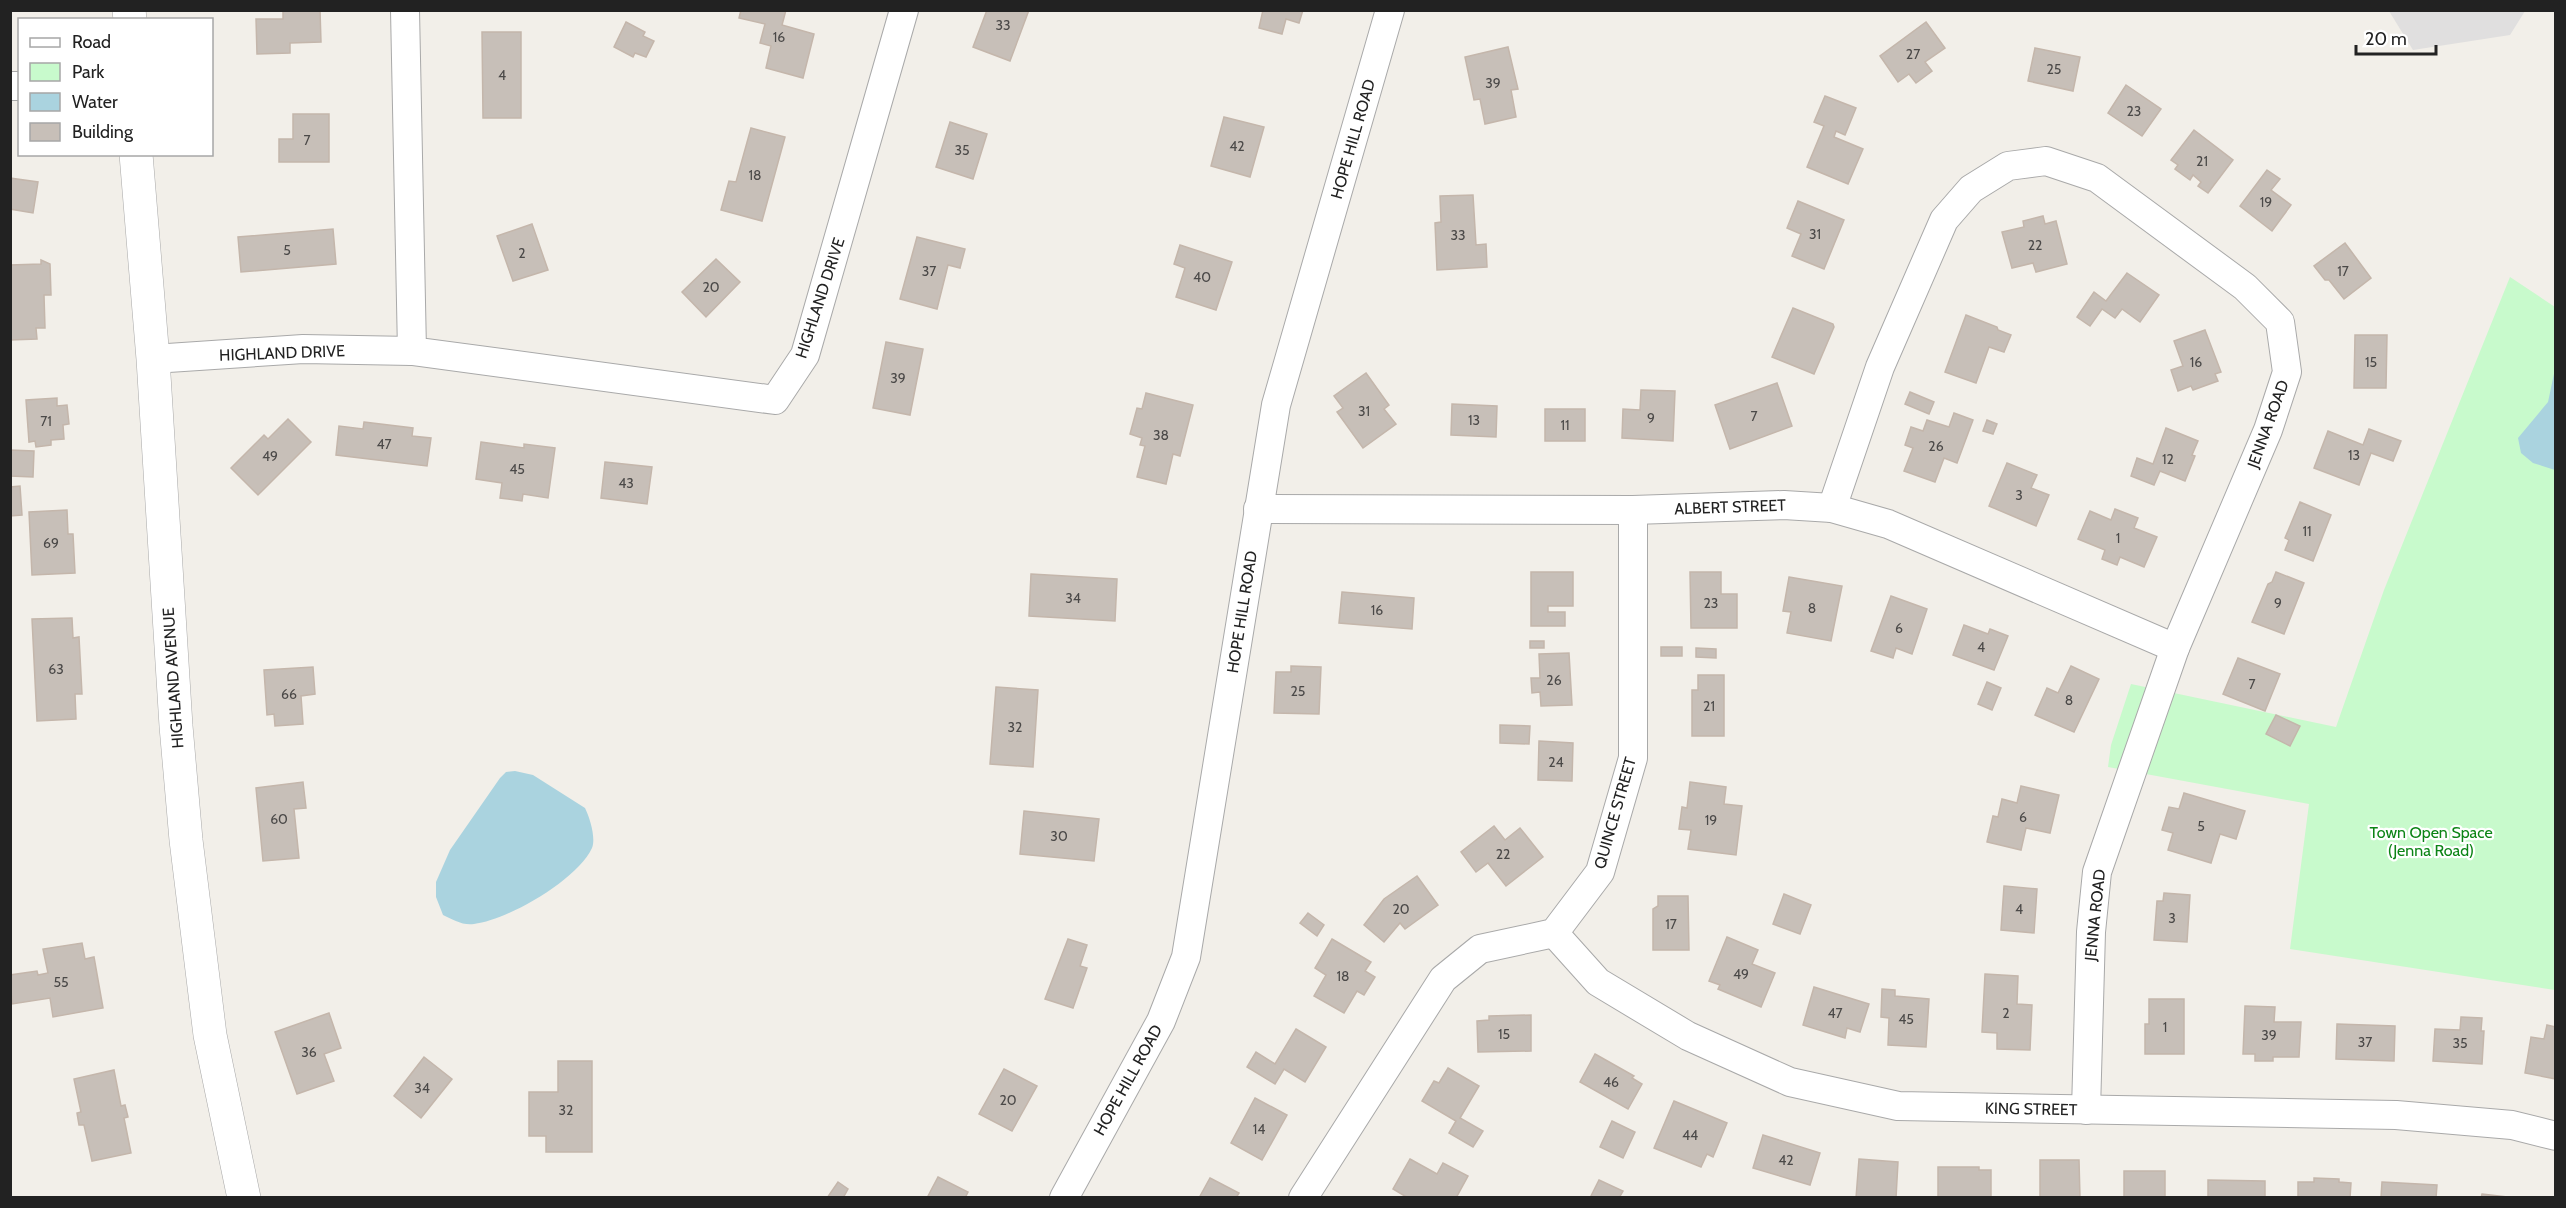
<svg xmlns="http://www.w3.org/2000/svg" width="2566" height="1208" font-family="Cabin,sans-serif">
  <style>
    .residential { fill: #e0dfdf }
    .park { fill: #c8facc }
    .water { fill: #aad3df }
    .building { fill: #c7bfb8; stroke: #c4b6ab; stroke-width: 1.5 }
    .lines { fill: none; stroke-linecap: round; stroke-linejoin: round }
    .minor-casing { stroke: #a9a9a9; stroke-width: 30 }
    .tertiary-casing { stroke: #a9a9a9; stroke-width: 34 }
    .minor { stroke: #fff; stroke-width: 28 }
    .tertiary { stroke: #fff; stroke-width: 33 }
    .labels { text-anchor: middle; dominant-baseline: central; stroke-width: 4.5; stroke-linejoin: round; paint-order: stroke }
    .number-label { font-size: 14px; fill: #4b4948 }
    .street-label { font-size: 16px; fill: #222; stroke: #fff }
    .park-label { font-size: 16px; fill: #0c8416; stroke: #fff }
  </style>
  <rect width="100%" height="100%" fill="#f2efe9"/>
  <path class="residential" d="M2389 11H2525L2510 35 2413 50Z"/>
  <path class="park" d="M2510 277 2555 307V990L2290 949 2309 804 2108 767 2111 745 2131 684 2336 727 2384 590Z"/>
  <g class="water">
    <path d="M2555 369 2556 470H2555L2533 463 2521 453 2518 438 2548 402Z"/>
    <path d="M515 771 533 775 585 808C590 818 596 838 592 848 577 880 508 920 474 924 463 926 452 919 443 915L436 897V882L450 850 500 778 506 772Z"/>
  </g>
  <g class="building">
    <path d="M283 10H320L321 42 290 43V53L257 54 256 19H283Z"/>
    <path d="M741 10H786L782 25 814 34 803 78 766 68 771 46 760 43 765 24 739 18Z"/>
    <path d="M987 10H1029L1010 61 973 47Z"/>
    <path d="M1263 10H1303L1299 23 1286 19 1282 34 1259 28Z"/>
    <path d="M626 22 645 32 643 36 654 41 646 57 635 53 633 57 614 47Z"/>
    <path d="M1926 22 1945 48 1925 62 1932 71 1916 83 1909 74 1898 82 1880 56Z"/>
    <path d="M482 32H521V118H483Z"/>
    <path d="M1508 47 1518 89 1511 90 1516 117 1485 124 1480 99 1474 100 1465 57Z"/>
    <path d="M2035 48 2080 57 2073 91 2028 81Z"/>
    <path d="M2126 85 2161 109 2142 136 2108 113Z"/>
    <path d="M1825 96 1856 108 1845 135 1836 131 1834 137 1863 149 1848 184 1807 167 1824 126 1814 122Z"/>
    <path d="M293 114H329V162H279V139H293Z"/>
    <path d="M1224 117 1264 127 1250 177 1211 166Z"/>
    <path d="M950 122 987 134 973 179 936 167Z"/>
    <path d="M751 128 785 137 762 221 721 210 729 181 736 182Z"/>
    <path d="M2194 130 2233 160 2208 193 2198 186 2201 182 2193 175 2190 180 2175 169 2178 165 2171 160Z"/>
    <path d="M2267 170 2280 179 2271 190 2291 205 2272 231 2240 206Z"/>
    <path d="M10 178 38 182 33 213 10 209Z"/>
    <path d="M1473 195 1476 245 1486 244 1487 267 1437 270 1435 223 1441 222 1440 196Z"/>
    <path d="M1798 201 1844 220 1824 269 1792 256 1801 234 1787 228Z"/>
    <path d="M2043 216 2045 224 2056 221 2067 264 2036 272 2033 263 2012 268 2002 232 2024 227 2023 221Z"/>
    <path d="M532 224 548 270 513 281 497 236Z"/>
    <path d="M333 229 336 264 241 272 238 237Z"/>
    <path d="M917 237 965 249 960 268 948 265 937 309 900 299Z"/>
    <path d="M2345 243 2371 278 2344 299 2329 280H2325L2314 266Z"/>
    <path d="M1180 245 1232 262 1216 310 1176 297 1185 268 1174 264Z"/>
    <path d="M716 259 740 282 706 317 682 292Z"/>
    <path d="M41 260 50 264 51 295H44L45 328H36L37 339 10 340V265L41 264Z"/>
    <path d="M2127 273 2159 295 2140 322 2122 309 2115 318 2102 309 2090 326 2077 317 2094 292 2106 301Z"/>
    <path d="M1793 308 1833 324 1834 327 1814 374 1772 357Z"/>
    <path d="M1966 315 1997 327 1998 330 2011 335 2004 352 1989 347 1976 383 1945 372Z"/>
    <path d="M2205 330 2221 372 2215 374 2218 381 2193 390 2191 386 2178 391 2171 370 2183 366 2174 341Z"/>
    <path d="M2355 335H2387L2386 388H2354Z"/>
    <path d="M886 342 923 349 910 415 873 408Z"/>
    <path d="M1366 373 1389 405 1384 409 1396 424 1363 448 1337 412 1343 408 1334 396Z"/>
    <path d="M1777 383 1792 426 1730 449 1715 405Z"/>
    <path d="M1641 390 1675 391 1673 441 1622 438 1623 409 1640 410Z"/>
    <path d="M1910 392 1934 402 1929 414 1905 404Z"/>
    <path d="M1146 393 1193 405 1180 456 1173 454 1166 484 1137 477 1145 446 1140 445 1142 438 1130 434 1137 408 1142 409Z"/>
    <path d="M57 398V406L67 405 69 424 63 425 64 439 51 440V445L36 447 35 441 29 442 26 400Z"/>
    <path d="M1452 404 1497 406 1496 437 1451 435Z"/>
    <rect x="1545" y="409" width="40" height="32"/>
    <path d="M1954 413 1973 420 1957 463 1944 458 1935 482 1904 471 1913 448 1905 445 1911 427 1923 431 1927 420 1949 427Z"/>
    <path d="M288 419 311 442 258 495 231 468 264 435 268 439Z"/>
    <path d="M1987 420 1997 424 1993 434 1983 431Z"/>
    <path d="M364 422 413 428 412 436 431 438 427 466 336 455 339 426 363 429Z"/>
    <path d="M2166 428 2198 441 2192 455 2195 456 2185 481 2160 471 2154 485 2131 476 2137 458 2153 464Z"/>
    <path d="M2369 429 2401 441 2393 461 2371 453 2359 485 2314 468 2328 431 2363 445Z"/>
    <path d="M481 442 524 448V444L555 448 548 498 523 494 522 501 500 498 502 483 476 479Z"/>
    <path d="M10 450 34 451 33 477 10 476Z"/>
    <path d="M605 462 652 467 647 504 601 498Z"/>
    <path d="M2007 463 2037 475 2031 488 2049 495 2036 526 1989 506Z"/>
    <path d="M20 486 22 515 10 516V487Z"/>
    <path d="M2300 502 2331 515 2313 561 2285 550 2289 540 2285 538Z"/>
    <path d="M2115 509 2138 518 2134 528 2157 537 2144 567 2120 557 2117 565 2102 559 2105 550 2078 539 2090 511 2111 520Z"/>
    <path d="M67 510 68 534H73L75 573 32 575 29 512Z"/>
    <path d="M1531 572H1573V606H1548V612H1565V626H1531Z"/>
    <path d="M1690 572H1721V594H1737V628H1691Z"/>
    <path d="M2276 572 2304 583 2284 634 2252 622 2268 584 2272 582Z"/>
    <path d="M1031 574 1117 579 1115 621 1029 616Z"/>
    <path d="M1789 577 1842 586 1831 641 1787 633 1791 612 1783 611Z"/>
    <path d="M1342 592 1414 598 1412 629 1339 623Z"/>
    <path d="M1891 596 1927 609 1912 654 1896 648 1893 658 1871 651Z"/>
    <path d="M72 618 73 638 79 637 82 694H75L76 719 37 721 32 619Z"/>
    <path d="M1964 625 1988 634 1990 629 2008 636 1994 670 1953 655Z"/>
    <rect x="1530" y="641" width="14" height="7"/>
    <rect x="1661" y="647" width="21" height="9"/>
    <path d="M1696 648 1716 649V658L1696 657Z"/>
    <path d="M1569 653 1572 705 1541 706 1540 692 1532 693 1531 678H1540L1539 654Z"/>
    <path d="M2238 658 2280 674 2265 711 2223 694Z"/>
    <path d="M1291 666 1321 667 1319 714 1274 713 1276 672H1291Z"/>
    <path d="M2071 666 2099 679 2074 732 2035 715 2047 688 2058 693Z"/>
    <path d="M313 667 315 694 301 696 303 724 275 726 274 714 267 715 264 670Z"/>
    <path d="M1698 675H1724V736H1692V690H1698Z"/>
    <path d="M1987 682 2001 688 1992 710 1978 704Z"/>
    <path d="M996 687 1038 690 1033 767 990 764Z"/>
    <path d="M2276 715 2300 726 2290 746 2266 734Z"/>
    <path d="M1500 725 1530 726 1529 744 1500 743Z"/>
    <path d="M1539 741 1573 743 1572 781 1538 780Z"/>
    <path d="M303 782 306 808 294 809 299 858 263 861 256 788Z"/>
    <path d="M1690 782 1726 787 1724 804 1742 806 1736 855 1688 849 1691 830 1679 829 1682 807 1687 808Z"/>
    <path d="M2021 786 2059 795 2050 833 2026 828 2021 850 1987 842 1993 816 1998 817 2002 799 2017 803Z"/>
    <path d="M2184 793 2245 811 2236 839 2220 834 2211 863 2168 850 2173 833 2162 830 2169 807 2179 809Z"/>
    <path d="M1024 811 1099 819 1094 861 1020 854Z"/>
    <path d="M1494 826 1505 840 1520 828 1543 857 1506 886 1488 863 1476 872 1461 852Z"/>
    <path d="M1417 876 1438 905 1405 929 1400 923 1384 942 1364 925 1384 899Z"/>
    <path d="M2004 886 2037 889 2034 933 2001 930Z"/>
    <path d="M2164 893 2190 895 2187 942 2154 940 2157 901H2163Z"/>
    <path d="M1784 894 1811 905 1800 934 1773 924Z"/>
    <path d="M1658 896H1688L1689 950H1653V909L1658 906Z"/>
    <path d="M1308 913 1324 925 1317 936 1300 923Z"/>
    <path d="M1727 937 1758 950 1752 964 1775 973 1761 1007 1718 989 1720 985 1709 981Z"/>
    <path d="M1068 939 1087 945 1080 966 1087 968 1073 1008 1045 999Z"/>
    <path d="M1332 939 1371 962 1365 971 1375 977 1364 995 1357 991 1344 1013 1314 996 1326 975 1315 968Z"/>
    <path d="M82 943 85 959 94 957 103 1008 53 1017 50 998 12 1004 10 975 37 971 38 975 48 973 43 949Z"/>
    <path d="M1985 974 2018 976 2017 1004 2032 1005 2030 1050 1997 1049V1033L1982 1032Z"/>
    <path d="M1814 987 1869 1004 1860 1032 1847 1028 1845 1038 1803 1025Z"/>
    <path d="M1882 989 1895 990V996L1929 999 1926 1047 1888 1045 1889 1018 1881 1017Z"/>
    <path d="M2149 999H2184V1054H2145V1024H2149Z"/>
    <path d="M2245 1006 2275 1007 2274 1022H2301L2299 1057H2273V1061H2255V1054H2243Z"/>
    <path d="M329 1013 341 1048 324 1054 334 1081 297 1094 275 1032Z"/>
    <path d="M1531 1015V1051L1478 1052 1477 1021 1489 1020V1016Z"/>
    <path d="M2461 1017 2482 1018 2481 1031H2484L2482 1064 2433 1061 2435 1029 2460 1030Z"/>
    <path d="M2337 1024 2395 1026 2394 1061 2336 1059Z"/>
    <path d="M2547 1025 2556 1027V1079L2525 1073 2531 1037 2544 1039Z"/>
    <path d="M1296 1029 1326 1047 1305 1082 1284 1069 1275 1084 1247 1067 1256 1052 1275 1064Z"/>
    <path d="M1595 1054 1634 1076 1632 1078 1642 1084 1628 1109 1580 1082Z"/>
    <path d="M424 1057 452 1079 421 1118 394 1096Z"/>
    <path d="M558 1061H592V1152H546V1136H529V1092H558Z"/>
    <path d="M1448 1068 1479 1086 1460 1118 1483 1131 1473 1147 1449 1133 1456 1121 1422 1101 1434 1081 1439 1083Z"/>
    <path d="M1004 1069 1037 1086 1012 1131 979 1114Z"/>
    <path d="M114 1070 121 1106 125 1105 128 1117 124 1118 131 1153 92 1161 84 1125H79L77 1113 81 1112 74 1079Z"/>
    <path d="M1255 1098 1287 1115 1262 1160 1231 1143Z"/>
    <path d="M1674 1101 1727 1123 1713 1157 1707 1154 1701 1167 1654 1148Z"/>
    <path d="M1612 1121 1635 1132 1623 1158 1600 1147Z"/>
    <path d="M1763 1135 1820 1153 1810 1185 1753 1168Z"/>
    <path d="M1410 1159 1437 1174 1443 1163 1468 1176 1456 1198H1408L1393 1189Z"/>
    <path d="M1859 1159 1898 1162 1896 1198H1856Z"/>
    <path d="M2040 1160H2079L2080 1198H2040Z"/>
    <path d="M1938 1167H1979V1170H1991V1198H1938Z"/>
    <rect x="2124" y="1171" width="41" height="27"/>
    <path d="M938 1177 968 1192 965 1198H927Z"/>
    <path d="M1210 1178 1239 1193 1236 1198H1199Z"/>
    <path d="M2314 1178 2339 1179V1182L2351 1183 2350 1198H2298V1182H2314Z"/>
    <path d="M1599 1180 1623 1191 1619 1198H1590Z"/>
    <path d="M2208 1180 2265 1181V1198H2208Z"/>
    <path d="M838 1182 848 1189 843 1198H827Z"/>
    <path d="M2382 1182 2437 1185 2436 1198H2381Z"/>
    <path d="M2482 1194 2516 1198H2481Z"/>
  </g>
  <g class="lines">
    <defs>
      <g id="minor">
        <path d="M405 10 412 351 775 400 805 355 904 10"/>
        <path d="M10 86H20"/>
        <path d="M153 359 303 349 412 351"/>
        <path d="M1832 508 1880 367 1944 220 1971 189 2008 166 2046 161 2097 178 2245 287 2280 322 2287 372 2268 430 2175 648 2097 872 2091 932 2086 1110"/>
        <path d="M1258 509 1633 510 1784 505 1832 508 1888 524 2175 648"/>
        <path d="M1554 933 1598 982 1688 1036 1790 1082 1898 1106 2396 1115 2512 1125 2556 1136"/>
        <path d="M1064 1198 1161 1021 1186 957 1276 405 1390 10"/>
        <path d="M1303 1198 1443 979 1480 949 1554 933 1600 872 1633 758V510"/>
      </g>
      <g id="tertiary">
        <path d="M129 10 130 20"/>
        <path d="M136 154 153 359 176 726 186 840 210 1035 244 1198"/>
      </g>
    </defs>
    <use href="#minor" class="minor-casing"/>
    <use href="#tertiary" class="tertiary-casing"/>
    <use href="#minor" class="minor"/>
    <use href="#tertiary" class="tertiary"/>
  </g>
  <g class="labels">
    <g class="number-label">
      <text x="1003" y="25">33</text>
      <text x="779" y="37">16</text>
      <text x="1913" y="54">27</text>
      <text x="2054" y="69">25</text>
      <text x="502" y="75">4</text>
      <text x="1493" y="83">39</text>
      <text x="2134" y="111">23</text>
      <text x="307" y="140">7</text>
      <text x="1237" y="146">42</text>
      <text x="962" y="150">35</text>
      <text x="2202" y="161">21</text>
      <text x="755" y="175">18</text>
      <text x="2266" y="202">19</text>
      <text x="1815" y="234">31</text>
      <text x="1458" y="235">33</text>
      <text x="2035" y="245">22</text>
      <text x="287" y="250">5</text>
      <text x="522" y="253">2</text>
      <text x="929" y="271">37</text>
      <text x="2343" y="271">17</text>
      <text x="1202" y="277">40</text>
      <text x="711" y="287">20</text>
      <text x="2196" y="362">16</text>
      <text x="2371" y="362">15</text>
      <text x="898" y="378">39</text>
      <text x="1364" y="411">31</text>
      <text x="1754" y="416">7</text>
      <text x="1651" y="418">9</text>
      <text x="1474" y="420">13</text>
      <text x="46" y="421">71</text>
      <text x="1565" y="425">11</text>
      <text x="1161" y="435">38</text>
      <text x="384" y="444">47</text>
      <text x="1936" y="446">26</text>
      <text x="2354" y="455">13</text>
      <text x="270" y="456">49</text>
      <text x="2168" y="459">12</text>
      <text x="517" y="469">45</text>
      <text x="626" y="483">43</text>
      <text x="2019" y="495">3</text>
      <text x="2307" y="531">11</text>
      <text x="2118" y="538">1</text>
      <text x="51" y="543">69</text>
      <text x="1073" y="598">34</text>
      <text x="1711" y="603">23</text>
      <text x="2278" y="603">9</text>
      <text x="1812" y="608">8</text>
      <text x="1377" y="610">16</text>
      <text x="1899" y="628">6</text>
      <text x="1981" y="647">4</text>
      <text x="56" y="669">63</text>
      <text x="1554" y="680">26</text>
      <text x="2252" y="684">7</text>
      <text x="1298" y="691">25</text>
      <text x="289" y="694">66</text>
      <text x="2069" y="700">8</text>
      <text x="1709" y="706">21</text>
      <text x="1015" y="727">32</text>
      <text x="1556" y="762">24</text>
      <text x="2023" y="817">6</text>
      <text x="279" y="819">60</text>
      <text x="1711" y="820">19</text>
      <text x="2201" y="826">5</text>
      <text x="1059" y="836">30</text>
      <text x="1503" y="854">22</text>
      <text x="1401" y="909">20</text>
      <text x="2019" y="909">4</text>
      <text x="2172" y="918">3</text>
      <text x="1671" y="924">17</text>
      <text x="1741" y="974">49</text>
      <text x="1343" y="976">18</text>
      <text x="61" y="982">55</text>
      <text x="1835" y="1013">47</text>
      <text x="2006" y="1013">2</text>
      <text x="1906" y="1019">45</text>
      <text x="2165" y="1027">1</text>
      <text x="1504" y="1034">15</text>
      <text x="2269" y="1035">39</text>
      <text x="2365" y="1042">37</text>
      <text x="2460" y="1043">35</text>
      <text x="309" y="1052">36</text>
      <text x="1611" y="1082">46</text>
      <text x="422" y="1088">34</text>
      <text x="1008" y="1100">20</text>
      <text x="566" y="1110">32</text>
      <text x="1259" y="1129">14</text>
      <text x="1690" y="1135">44</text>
      <text x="1786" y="1160">42</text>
    </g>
    <g class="street-label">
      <text transform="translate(1353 139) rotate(-74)">HOPE HILL ROAD</text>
      <text transform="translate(820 298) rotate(-72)">HIGHLAND DRIVE</text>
      <text transform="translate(282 353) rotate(-2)">HIGHLAND DRIVE</text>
      <text transform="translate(2268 424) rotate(-70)">JENNA ROAD</text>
      <text transform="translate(1730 507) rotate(-2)">ALBERT STREET</text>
      <text transform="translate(1242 612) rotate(-81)">HOPE HILL ROAD</text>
      <text transform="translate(173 678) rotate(-94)">HIGHLAND AVENUE</text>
      <text transform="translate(1615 813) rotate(-74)">QUINCE STREET</text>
      <text transform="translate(2095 915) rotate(-84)">JENNA ROAD</text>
      <text transform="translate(1128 1080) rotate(-61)">HOPE HILL ROAD</text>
      <text transform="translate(2031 1109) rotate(1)">KING STREET</text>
    </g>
    <g class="park-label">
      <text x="2431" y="832">Town Open Space<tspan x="2431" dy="18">(Jenna Road)</tspan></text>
    </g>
  </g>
  <rect width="2566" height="1208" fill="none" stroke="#222222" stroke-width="24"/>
  <rect x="18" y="18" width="195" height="138" fill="#ffffff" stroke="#a7a7a7" stroke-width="1.5"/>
  <rect x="30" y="38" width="30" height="9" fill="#ffffff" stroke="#a7a7a7" stroke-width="1.5"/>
  <text x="72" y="48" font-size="18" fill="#222222">Road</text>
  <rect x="30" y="63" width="30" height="18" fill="#c8facc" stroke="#a7a7a7" stroke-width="1.5"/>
  <text x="72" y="78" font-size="18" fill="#222222">Park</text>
  <rect x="30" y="93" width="30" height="18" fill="#aad3df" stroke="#a7a7a7" stroke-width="1.5"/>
  <text x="72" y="108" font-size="18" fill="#222222">Water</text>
  <rect x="30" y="123" width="30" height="18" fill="#c7bfb8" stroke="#a7a7a7" stroke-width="1.5"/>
  <text x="72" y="138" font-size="18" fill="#222222">Building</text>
  <path d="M2356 45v9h80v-9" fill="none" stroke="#222222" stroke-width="3"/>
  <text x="2365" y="45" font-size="18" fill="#222222" stroke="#ffffff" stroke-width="4.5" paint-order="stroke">20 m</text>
</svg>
